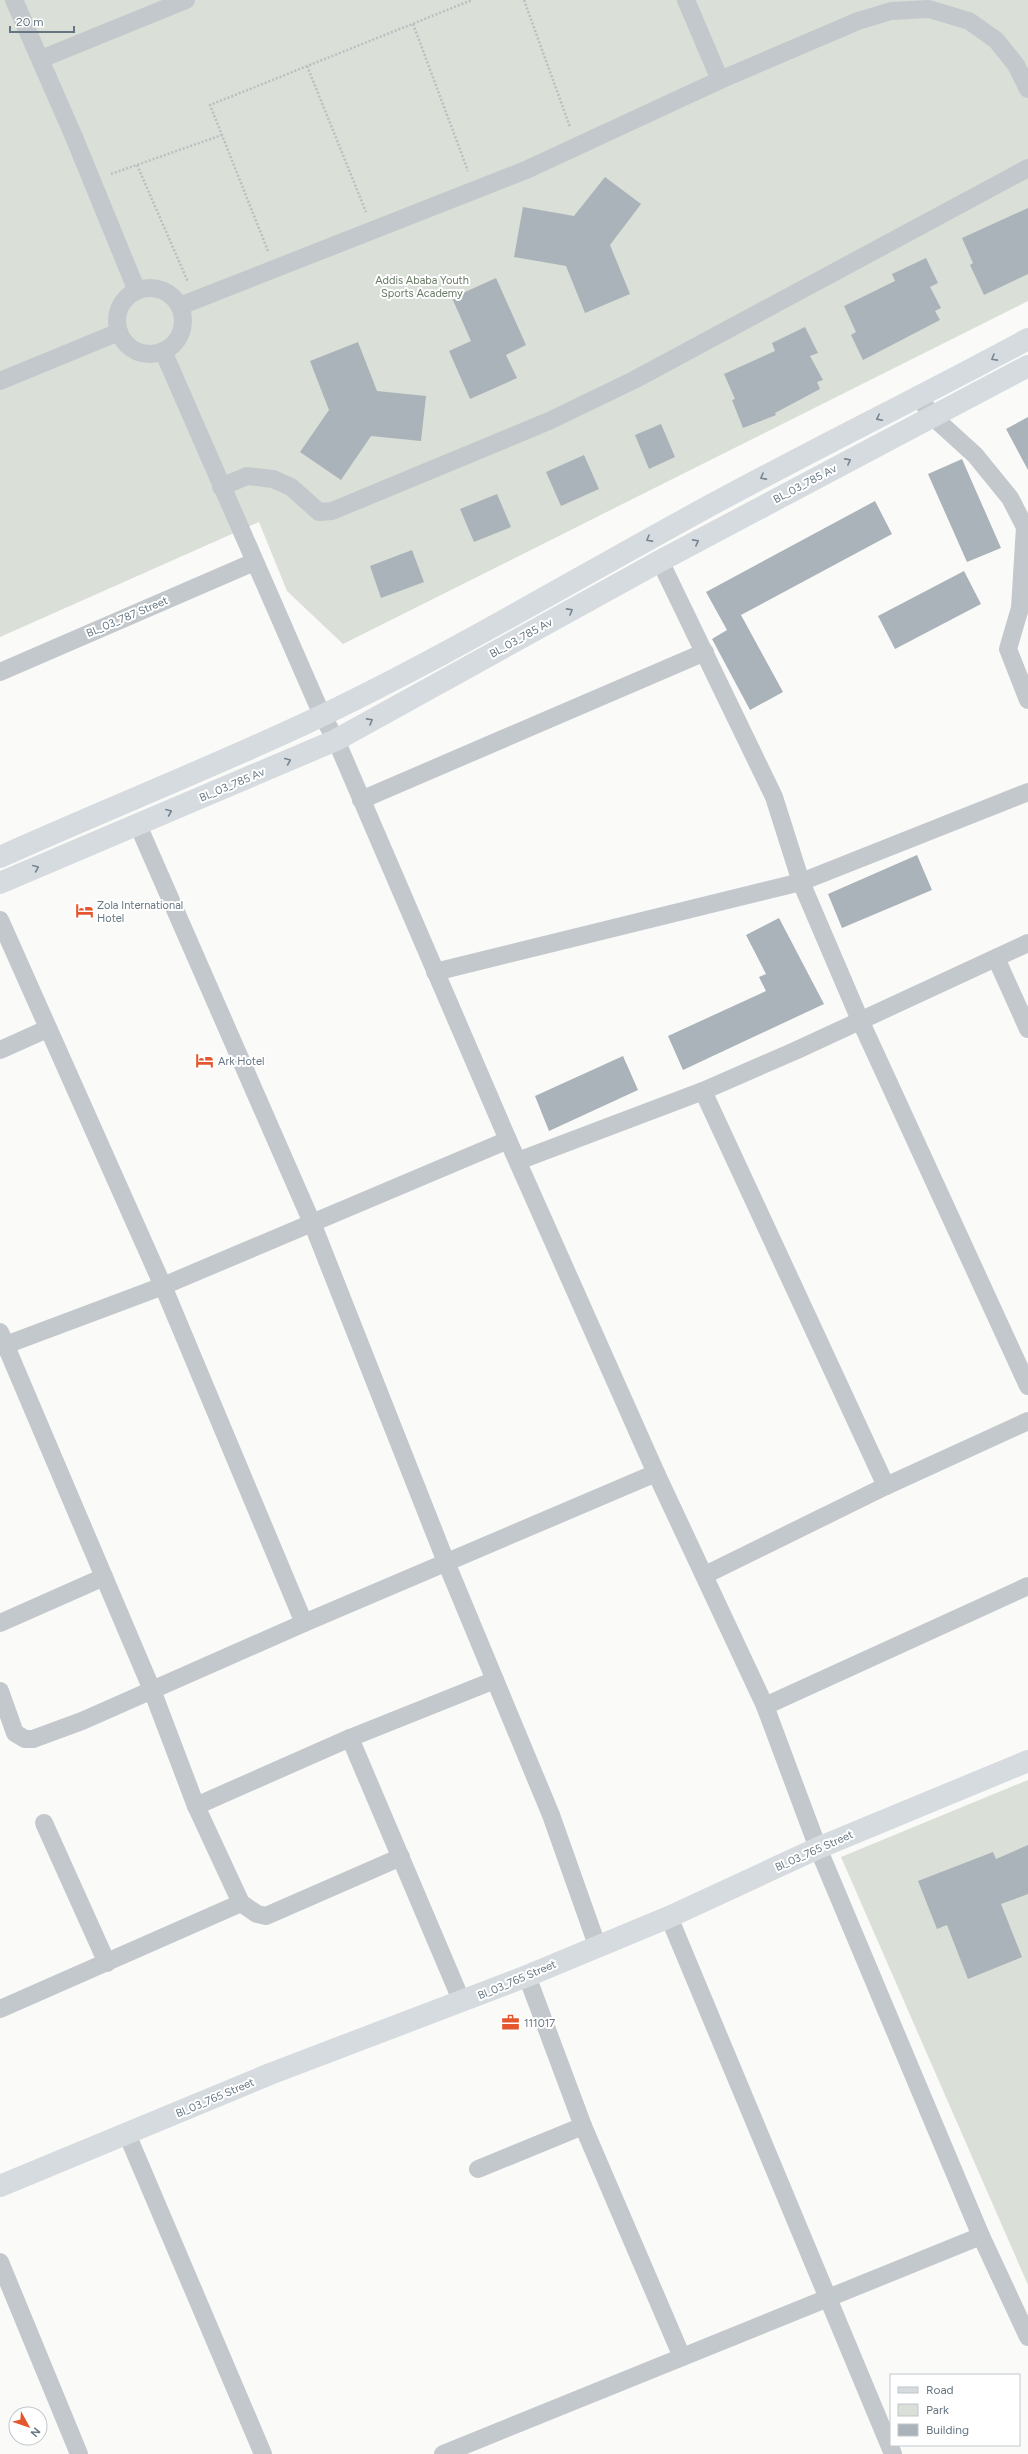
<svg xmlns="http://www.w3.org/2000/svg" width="1028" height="2454" font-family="Figtree,sans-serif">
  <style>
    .green { fill: #dadfd7 }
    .building { fill: #aab3b9 }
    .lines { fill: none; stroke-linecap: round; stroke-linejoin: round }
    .path { stroke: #bbbfc2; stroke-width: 2.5; stroke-dasharray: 2 2; stroke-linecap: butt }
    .street { stroke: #c3c8cc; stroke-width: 18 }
    .secondary { stroke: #d6dbdf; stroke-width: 22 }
    .primary { stroke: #d6dbdf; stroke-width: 22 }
    .oneway { stroke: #768591 }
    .labels { text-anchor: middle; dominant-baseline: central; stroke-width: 4; stroke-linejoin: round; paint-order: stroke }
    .park-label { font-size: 11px; fill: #687a64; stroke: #fff }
    .street-label { font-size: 11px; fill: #657683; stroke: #fff }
    .poi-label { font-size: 11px; fill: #657683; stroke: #fff; text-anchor: start }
  </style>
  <rect width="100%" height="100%" fill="#fafaf8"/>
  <g class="green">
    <path d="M0 0H1028V301L343 644 287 591 259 522 0 637Z"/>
    <path d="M1028 1780V2285L841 1857Z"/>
  </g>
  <g class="building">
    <path d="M605 177 641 204 610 245 630 294 585 313 566 266 514 257 523 207 574 216Z"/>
    <path d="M1028 208V274L984 295 970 265 973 263 962 238Z"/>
    <path d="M926 258 938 283 930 287 941 308 935 311 940 320 863 360 851 335 856 332 844 306 895 281 892 274Z"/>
    <path d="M496 278 526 345 506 355 517 378 470 399 449 351 471 341 452 298Z"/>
    <path d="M805 327 818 353 810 356 823 380 817 382 820 389 775 413 776 415 743 428 732 400 735 399 724 374 775 351 772 343Z"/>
    <path d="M358 342 377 391 426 396 421 441 371 436 341 480 300 452 329 410 310 361Z"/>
    <path d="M1028 417V470L1006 429Z"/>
    <path d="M661 424 675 457 649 469 635 435Z"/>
    <path d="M584 455 599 489 561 506 546 472Z"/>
    <path d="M962 459 1001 548 967 562 928 474Z"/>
    <path d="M497 494 511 527 474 542 460 509Z"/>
    <path d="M875 501 892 534 741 615 783 692 750 710 712 639 727 630 706 592Z"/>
    <path d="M412 550 424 582 381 598 370 566Z"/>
    <path d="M964 571 981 604 895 649 878 616Z"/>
    <path d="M917 855 932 890 842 928 828 894Z"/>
    <path d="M779 918 824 1004 683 1070 668 1036 766 991 759 977 766 974 746 935Z"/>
    <path d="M623 1056 638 1090 549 1131 535 1096Z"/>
    <path d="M1028 1845V1894L1001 1904 1022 1957 968 1979 947 1925 937 1929 918 1881 993 1852 996 1859Z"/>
  </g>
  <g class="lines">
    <g class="path">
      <path d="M524 0 570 127"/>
      <path d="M413 24 468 171"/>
      <path d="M307 66 366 212"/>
      <path d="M137 165 188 282"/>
      <path d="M111 174 222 135"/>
      <path d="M268 251 210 105 472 0"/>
    </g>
    <g class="street">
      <path d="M14 0 74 137 137 291"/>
      <path d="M686 0 720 80"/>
      <path d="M41 59 186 0"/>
      <circle cx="150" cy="321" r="33"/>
      <path d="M180 306 526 170 720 80 858 21 891 11 929 9 969 21 996 40 1016 65 1028 89"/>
      <path d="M163 351 322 715 336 740 508 1140 656 1473 765 1706 818 1848 981 2236 1028 2337"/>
      <path d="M0 381 119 332"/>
      <path d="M920 398 932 416 975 455 1010 498 1025 527 1020 608 1008 649 1028 700"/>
      <path d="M221 487 247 476 273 479 291 487 319 512 332 511 549 421 634 380 1028 168"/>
      <path d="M660 561 774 797 801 882 860 1020 1028 1386"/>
      <path d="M0 672 254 562"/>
      <path d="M361 800 705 652"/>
      <path d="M138 825 313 1225 446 1562 551 1815 597 1945"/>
      <path d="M0 920 163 1286 304 1623"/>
      <path d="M996 958 1028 1029"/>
      <path d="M435 972 801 882 1028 792"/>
      <path d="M0 1050 47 1029"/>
      <path d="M703 1091 886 1486"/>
      <path d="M518 1161 703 1091 797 1050 1028 943"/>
      <path d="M0 1332 152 1690 196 1806 241 1903 257 1914 266 1916 401 1857"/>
      <path d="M0 1347 163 1286 508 1140"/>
      <path d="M705 1575 886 1486 1028 1421"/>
      <path d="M0 1623 104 1577"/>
      <path d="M0 1691 15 1733 25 1739H33L82 1721 304 1623 656 1473"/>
      <path d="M765 1706 1028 1586"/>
      <path d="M350 1738 462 2002"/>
      <path d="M196 1806 350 1738 495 1680"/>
      <path d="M44 1823 107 1963"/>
      <path d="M669 1917 893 2454"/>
      <path d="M527 1976 583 2126 682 2357"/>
      <path d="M0 2009 241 1903"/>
      <path d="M127 2134 263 2454"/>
      <path d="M478 2169 583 2126"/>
      <path d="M0 2262 79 2454"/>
      <path d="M443 2454 981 2236"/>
    </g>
    <path class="secondary" d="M0 2186 270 2074 527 1976 669 1917 818 1848 1028 1761"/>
    <g class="primary">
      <path d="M0 857C100 812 203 771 302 725 439 661 568 583 700 511 808 452 919 398 1028 339"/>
      <path d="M0 883 336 740 660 561 1028 366"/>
    </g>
  </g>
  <defs><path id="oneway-chevron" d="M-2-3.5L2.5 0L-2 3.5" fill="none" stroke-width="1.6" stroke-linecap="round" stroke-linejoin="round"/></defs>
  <g class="oneway">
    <use href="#oneway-chevron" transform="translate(994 358) rotate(151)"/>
    <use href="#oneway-chevron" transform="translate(879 418) rotate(154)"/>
    <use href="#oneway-chevron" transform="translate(848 461) rotate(-28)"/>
    <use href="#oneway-chevron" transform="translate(763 477) rotate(151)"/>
    <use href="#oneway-chevron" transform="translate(649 539) rotate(151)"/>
    <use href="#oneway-chevron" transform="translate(696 542) rotate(-28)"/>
    <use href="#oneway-chevron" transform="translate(570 611) rotate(-29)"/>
    <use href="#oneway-chevron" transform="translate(370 721) rotate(-29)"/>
    <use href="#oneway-chevron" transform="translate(288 761) rotate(-23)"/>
    <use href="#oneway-chevron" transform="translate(169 812) rotate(-23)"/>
    <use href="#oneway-chevron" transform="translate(36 868) rotate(-23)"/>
  </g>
  <defs>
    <symbol id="hotel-bare" viewBox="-9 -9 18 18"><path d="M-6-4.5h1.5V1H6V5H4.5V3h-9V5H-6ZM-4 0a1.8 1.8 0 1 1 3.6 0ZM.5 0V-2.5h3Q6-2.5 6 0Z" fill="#e4572e" stroke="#fff" stroke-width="2.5" paint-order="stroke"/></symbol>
    <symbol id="office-bare" viewBox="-9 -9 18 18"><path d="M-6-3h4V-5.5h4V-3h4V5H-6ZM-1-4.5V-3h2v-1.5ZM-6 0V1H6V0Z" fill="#e4572e" stroke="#fff" stroke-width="2.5" paint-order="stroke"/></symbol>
  </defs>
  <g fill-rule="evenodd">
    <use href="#hotel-bare" x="72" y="898" width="25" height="25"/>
    <use href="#hotel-bare" x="192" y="1048" width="25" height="25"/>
    <use href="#office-bare" x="498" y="2010" width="25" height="25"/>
  </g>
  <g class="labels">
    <g class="park-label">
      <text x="422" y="280">Addis Ababa Youth<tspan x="422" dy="13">Sports Academy</tspan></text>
    </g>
    <g class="street-label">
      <text transform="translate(805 484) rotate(-28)">BL_03_785 Av</text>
      <text transform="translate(127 617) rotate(-23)">BL_03_787 Street</text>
      <text transform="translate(521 638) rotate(-29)">BL_03_785 Av</text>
      <text transform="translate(232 785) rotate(-23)">BL_03_785 Av</text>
      <text transform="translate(814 1851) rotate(-24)">Bl_03_765 Street</text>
      <text transform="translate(517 1980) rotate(-23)">Bl_03_765 Street</text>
      <text transform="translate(215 2098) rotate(-23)">Bl_03_765 Street</text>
    </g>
    <g class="poi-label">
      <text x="97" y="905">Zola International<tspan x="97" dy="13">Hotel</tspan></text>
      <text x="218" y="1061">Ark Hotel</text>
      <text x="524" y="2023">111017</text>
    </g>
  </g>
  <rect x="890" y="2374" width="130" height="72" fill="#ffffff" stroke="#c1c8cd"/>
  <rect x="898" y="2387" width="20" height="6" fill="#d6dbdf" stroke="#c1c8cd"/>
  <text x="926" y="2394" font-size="12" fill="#657683">Road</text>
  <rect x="898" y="2404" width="20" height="12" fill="#dadfd7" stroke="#c1c8cd"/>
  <text x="926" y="2414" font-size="12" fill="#657683">Park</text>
  <rect x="898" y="2424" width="20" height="12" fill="#aab3b9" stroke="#c1c8cd"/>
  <text x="926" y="2434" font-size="12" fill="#657683">Building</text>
  <g transform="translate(28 2426) rotate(130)"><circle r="19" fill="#ffffff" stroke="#c1c8cd"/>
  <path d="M0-3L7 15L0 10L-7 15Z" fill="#e4572e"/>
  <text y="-6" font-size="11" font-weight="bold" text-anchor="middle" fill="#657683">N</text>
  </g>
  <path d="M10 26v6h64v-6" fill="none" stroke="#657683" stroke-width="2"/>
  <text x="16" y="26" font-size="12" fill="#657683" stroke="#ffffff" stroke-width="3" paint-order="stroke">20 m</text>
</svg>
